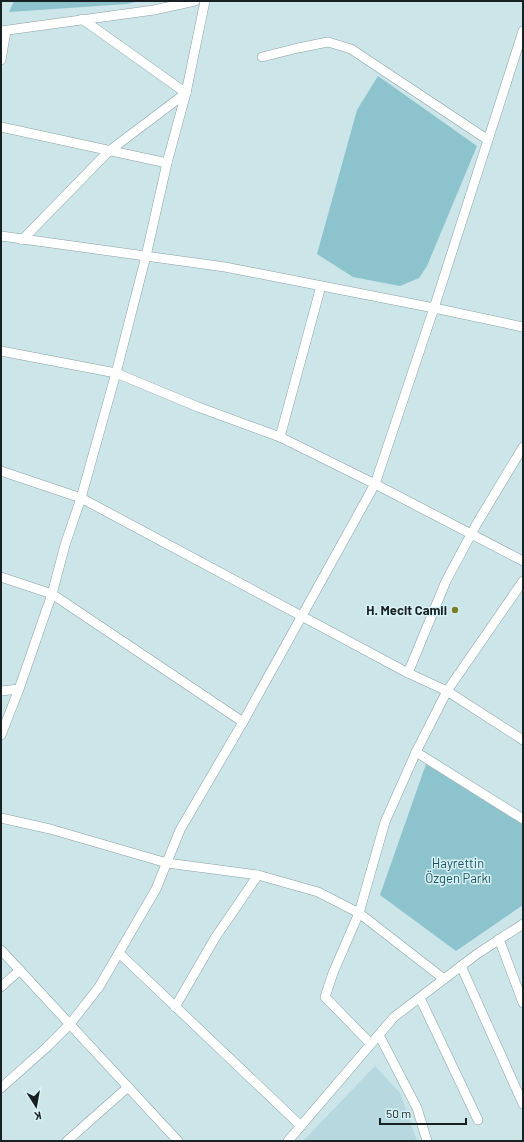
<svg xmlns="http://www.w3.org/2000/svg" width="524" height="1142" font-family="Barlow,sans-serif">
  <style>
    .built { fill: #b7d8df }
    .green { fill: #8dc3cd }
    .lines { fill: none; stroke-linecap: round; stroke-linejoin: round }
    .minor-casing { stroke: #89a0a5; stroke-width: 10 }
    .minor { stroke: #fff; stroke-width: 9 }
    .poi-dot { fill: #7c7e27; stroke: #d9f2f7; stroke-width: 1.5 }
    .labels { text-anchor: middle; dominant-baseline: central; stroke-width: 3; stroke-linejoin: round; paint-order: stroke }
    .poi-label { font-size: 13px; font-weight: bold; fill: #172022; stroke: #d9f2f7; text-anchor: end }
    .park-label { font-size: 13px; fill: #1a535c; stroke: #d9f2f7 }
  </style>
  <rect width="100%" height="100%" fill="#cce5e9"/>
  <path class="built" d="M375 1066 400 1093 417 1141H303Z"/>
  <g class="green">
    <path d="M14 1H139L127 4 9 12Z"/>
    <path d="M378 76 477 146 427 266 419 278 400 286 353 277 317 254 357 110Z"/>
    <path d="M426 764 523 825V905L456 951 380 895Z"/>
  </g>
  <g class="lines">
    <defs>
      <g id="minor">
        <path d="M82 19 186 93"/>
        <path d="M1 31 154 10 195 1"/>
        <path d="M262 57 298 48 328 42 351 49 488 140"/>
        <path d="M1 60 6 31"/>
        <path d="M1 127 167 163"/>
        <path d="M1 236 225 267 434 308 523 327"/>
        <path d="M22 240 109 151 186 93"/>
        <path d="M1 351 116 373 198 407 280 437 375 484 523 561"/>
        <path d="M280 437 321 286"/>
        <path d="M1 471 81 498 408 673 447 691 523 740"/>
        <path d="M1 577 52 594 243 722"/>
        <path d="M408 673 446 581 476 525 523 447"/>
        <path d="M1 691 19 689"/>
        <path d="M1 735 19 689 52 594 65 545 81 498 116 373 146 256 167 163 186 93 205 1"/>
        <path d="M416 752 523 819"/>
        <path d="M1 818 50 829 167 863 258 875 318 892 359 913 444 979"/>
        <path d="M499 939 523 1003"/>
        <path d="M1 950 178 1141"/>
        <path d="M119 953 301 1126"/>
        <path d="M461 966 523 1104"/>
        <path d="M1 987 20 970"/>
        <path d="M420 998 478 1120"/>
        <path d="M175 1007 215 938 258 875"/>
        <path d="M379 1035 417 1108 427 1141"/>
        <path d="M371 1044 325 997 333 973 359 913 385 822 416 752 447 691 523 581"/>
        <path d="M1 1088 47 1047 70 1024 99 987 156 889 180 830 243 722 375 484 434 308 523 31"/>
        <path d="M67 1141 128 1087"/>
        <path d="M288 1141 394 1017 477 954 523 924"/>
      </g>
    </defs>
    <use href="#minor" class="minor-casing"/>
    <use href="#minor" class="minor"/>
  </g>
  <circle class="poi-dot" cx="455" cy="610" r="4"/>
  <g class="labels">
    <g class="poi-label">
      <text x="447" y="610">H. Mecit Camii</text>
    </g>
    <g class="park-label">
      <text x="458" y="863">Hayrettin<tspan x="458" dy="15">Özgen Parkı</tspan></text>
    </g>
  </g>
  <rect width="524" height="1142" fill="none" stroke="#172022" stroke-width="4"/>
  <g transform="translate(36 1106) rotate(169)" stroke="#d9f2f7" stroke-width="3" paint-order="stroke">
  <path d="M0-3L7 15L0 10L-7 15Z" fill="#172022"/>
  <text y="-6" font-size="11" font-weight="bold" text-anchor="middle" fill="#172022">K</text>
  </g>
  <path d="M380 1118v6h86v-6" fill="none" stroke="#172022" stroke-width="2"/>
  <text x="386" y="1118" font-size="12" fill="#172022" stroke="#d9f2f7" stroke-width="3" paint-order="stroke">50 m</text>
</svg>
